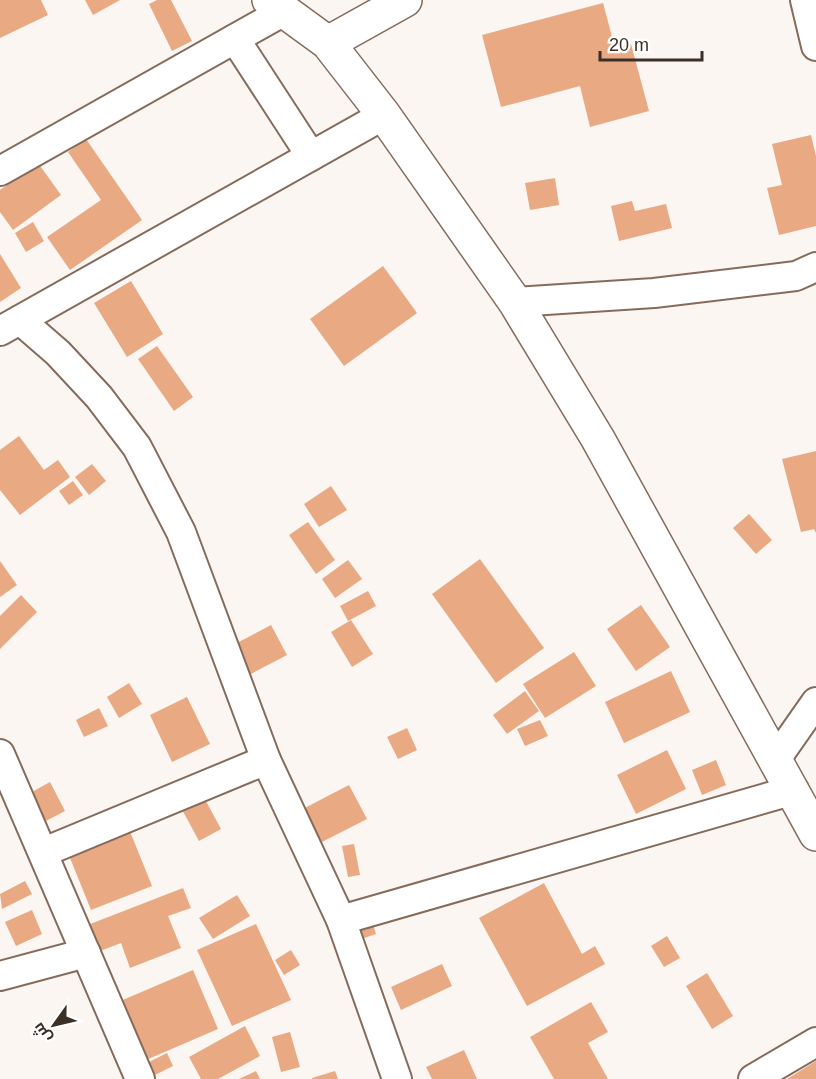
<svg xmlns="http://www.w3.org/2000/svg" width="816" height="1079" font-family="Helvetica,Cairo,sans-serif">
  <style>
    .building { fill: #e8a983 }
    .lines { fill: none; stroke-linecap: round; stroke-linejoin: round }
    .minor-casing { stroke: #856b5b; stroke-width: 32 }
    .tertiary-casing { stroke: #856b5b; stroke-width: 36 }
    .minor { stroke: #fff; stroke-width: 28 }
    .tertiary { stroke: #fff; stroke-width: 33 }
  </style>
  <rect width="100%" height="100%" fill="#fcf6f2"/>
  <g class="building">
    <path d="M0 0H41L48 15 0 38Z"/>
    <path d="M85 0H120L93 15Z"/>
    <path d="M157 0H171L192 41 172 51 149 4Z"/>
    <path d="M603 3 615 48 631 44 649 111 590 127 580 86 501 107 482 35Z"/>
    <path d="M811 135 816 156V226L779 235 767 188 782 185 772 144Z"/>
    <path d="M86 139 142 220 70 270 47 237 101 200 68 152Z"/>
    <path d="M38 163 61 195 13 230 0 212V190Z"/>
    <path d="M555 178 559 205 530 210 525 183Z"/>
    <path d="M632 201 635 211 666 204 672 228 619 241 611 206Z"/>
    <path d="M33 222 44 241 26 252 15 233Z"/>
    <path d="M0 254 21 288 0 302Z"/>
    <path d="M383 266 417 313 344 366 310 319Z"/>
    <path d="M131 281 163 334 127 357 94 303Z"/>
    <path d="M157 346 193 397 174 411 138 359Z"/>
    <path d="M19 436 44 470 58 460 70 477 20 515 0 490V450Z"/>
    <path d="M816 451V533L814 529 801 532 782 459Z"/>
    <path d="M92 464 106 481 89 495 75 477Z"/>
    <path d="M73 481 83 495 69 505 59 491Z"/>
    <path d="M331 486 347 510 319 527 304 504Z"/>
    <path d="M749 514 772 540 756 554 733 528Z"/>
    <path d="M308 522 335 560 316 574 289 535Z"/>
    <path d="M480 559 544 648 496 683 432 594Z"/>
    <path d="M348 560 362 579 335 598 322 579Z"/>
    <path d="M0 561 17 585 0 597Z"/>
    <path d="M368 591 376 606 348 621 340 606Z"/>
    <path d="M21 595 37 612 0 649V616Z"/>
    <path d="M641 605 670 647 636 671 607 629Z"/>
    <path d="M351 620 373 654 352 667 331 632Z"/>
    <path d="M271 625 287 655 249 675 233 645Z"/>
    <path d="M574 652 596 686 545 718 523 684Z"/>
    <path d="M671 671 690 712 624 743 605 702Z"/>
    <path d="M129 683 142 704 119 718 107 697Z"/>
    <path d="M525 691 539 711 507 734 493 715Z"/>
    <path d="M187 697 210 744 172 762 150 715Z"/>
    <path d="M99 708 108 726 84 737 76 720Z"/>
    <path d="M540 720 548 736 525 746 517 729Z"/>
    <path d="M407 728 417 750 398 759 387 737Z"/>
    <path d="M667 750 686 789 636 814 617 775Z"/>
    <path d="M716 760 726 785 702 795 692 770Z"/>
    <path d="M50 782 65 811 38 825 23 797Z"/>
    <path d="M349 785 367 819 314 846 297 812Z"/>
    <path d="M201 792 221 829 199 841 179 804Z"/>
    <path d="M129 829 152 886 91 910 68 853Z"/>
    <path d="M354 844 360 875 348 877 342 846Z"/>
    <path d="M25 881 32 894 2 909 0 894Z"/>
    <path d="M544 883 582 954 595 946 605 964 527 1006 479 918Z"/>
    <path d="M183 888 191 908 168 916 181 948 130 968 121 943 95 953 85 926Z"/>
    <path d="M237 895 250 916 213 939 199 918Z"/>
    <path d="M32 910 42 934 16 946 5 922Z"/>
    <path d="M371 918 376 934 352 942 347 926Z"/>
    <path d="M256 924 291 1000 232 1026 197 950Z"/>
    <path d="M667 936 680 958 664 967 651 946Z"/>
    <path d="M291 950 300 965 284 975 275 960Z"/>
    <path d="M442 964 452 986 401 1010 391 987Z"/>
    <path d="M193 970 218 1029 146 1060 118 1002Z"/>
    <path d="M707 973 733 1016 712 1029 686 986Z"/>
    <path d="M591 1002 608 1032 588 1043 608 1079H554L530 1037Z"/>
    <path d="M245 1026 260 1056 218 1079H201L189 1057Z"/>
    <path d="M290 1032 300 1067 281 1072 272 1037Z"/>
    <path d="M464 1050 477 1079H432L426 1067Z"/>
    <path d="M167 1053 173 1066 151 1077 145 1064Z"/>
    <path d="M816 1061V1079H787Z"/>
    <path d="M256 1071 260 1079H239Z"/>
    <path d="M335 1071 338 1079H312V1078Z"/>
  </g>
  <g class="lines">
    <defs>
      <g id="minor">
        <path d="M805 0 816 46"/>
        <path d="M235 39 311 156"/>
        <path d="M0 171 286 10"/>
        <path d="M515 302 654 293 796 276 816 267"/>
        <path d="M20 320 58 353 99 397 137 447 181 532 266 760 341 920 397 1079"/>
        <path d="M0 331 384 115"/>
        <path d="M0 754 140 1079"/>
        <path d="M776 759 816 702"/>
        <path d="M44 852 266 760"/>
        <path d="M341 920 794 790"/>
        <path d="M0 976 86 953"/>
        <path d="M753 1079 816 1042"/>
      </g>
      <g id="tertiary">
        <path d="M269 0 328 43 384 115 515 302 598 439 816 834"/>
        <path d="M328 43 405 0"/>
      </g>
    </defs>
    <use href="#minor" class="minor-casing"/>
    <use href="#tertiary" class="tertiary-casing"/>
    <use href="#minor" class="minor"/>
    <use href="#tertiary" class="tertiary"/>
  </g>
  <g transform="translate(54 1025) rotate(236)" stroke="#ffffff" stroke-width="4.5" paint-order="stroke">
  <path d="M0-4.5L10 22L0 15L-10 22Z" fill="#3b2f28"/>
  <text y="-9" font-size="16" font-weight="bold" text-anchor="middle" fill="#3b2f28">ش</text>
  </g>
  <path d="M600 51v9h102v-9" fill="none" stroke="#3b2f28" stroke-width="3"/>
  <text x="609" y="51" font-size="18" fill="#3b2f28" stroke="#ffffff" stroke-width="4.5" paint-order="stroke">20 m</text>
</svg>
